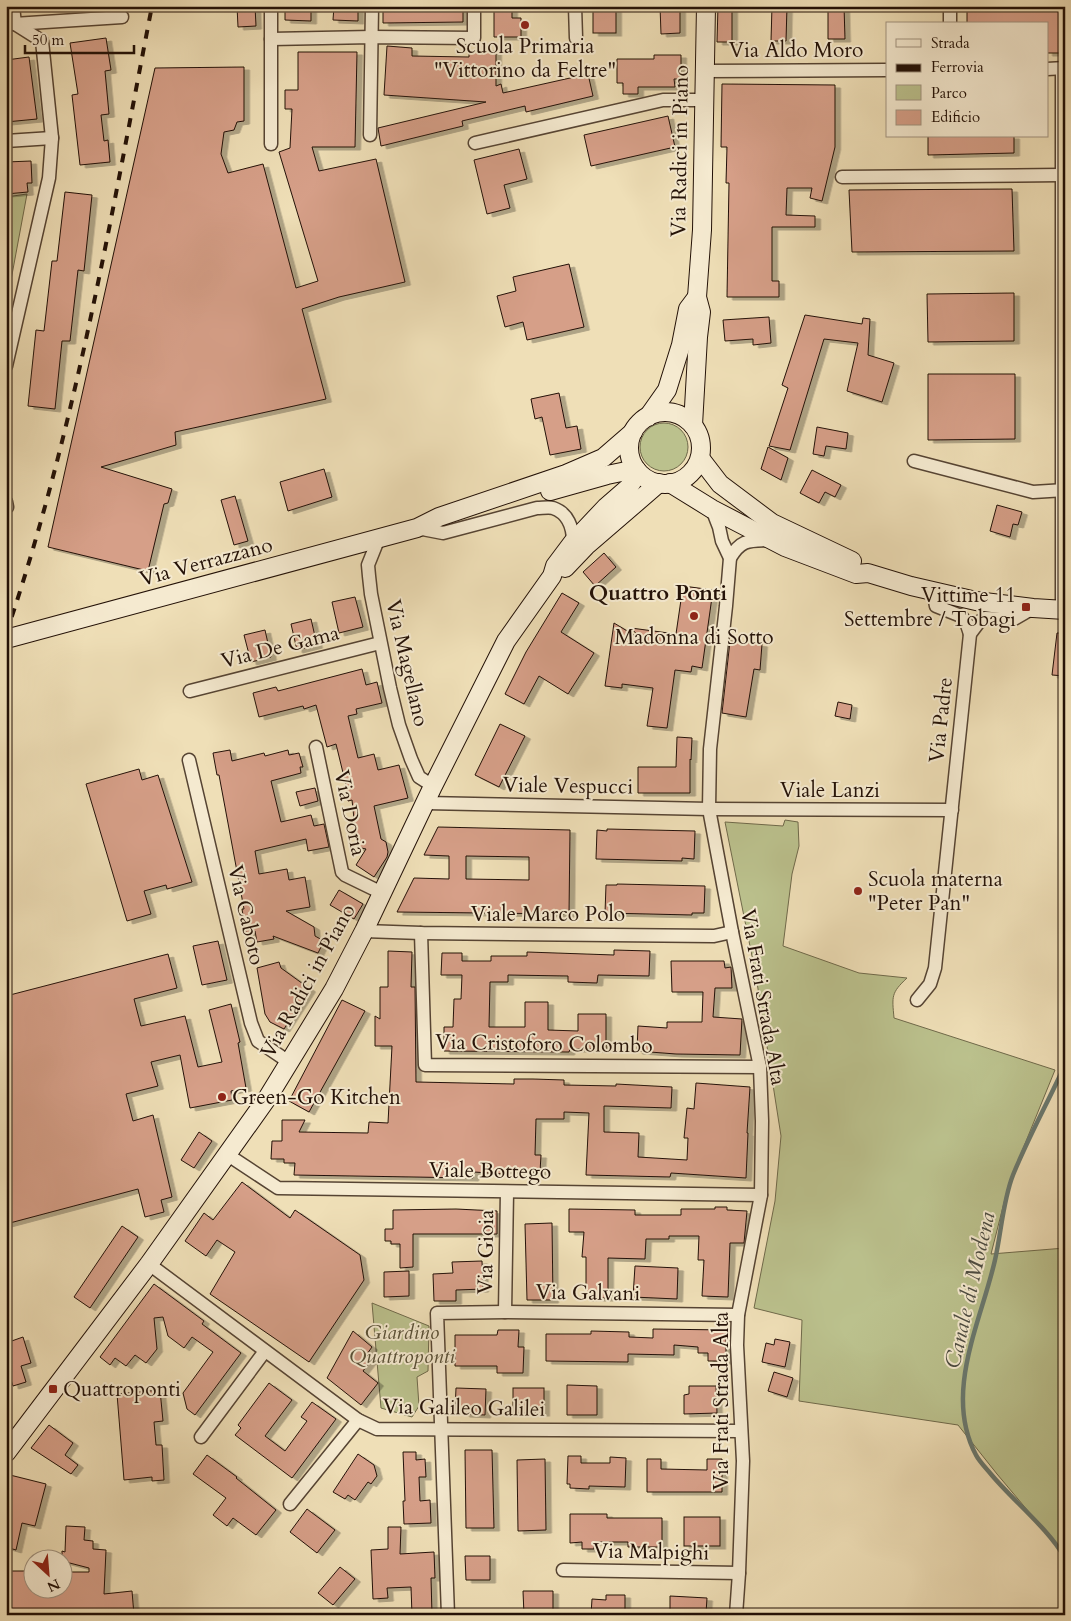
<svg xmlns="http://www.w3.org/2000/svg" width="1071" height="1621" font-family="Cardo,serif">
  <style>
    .green { fill: #bbc18d; stroke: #6f694a }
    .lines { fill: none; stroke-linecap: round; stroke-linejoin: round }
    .stream { stroke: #6a786e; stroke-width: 4.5 }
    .building { fill: #d69f88; stroke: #231107; fill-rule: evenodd; filter: url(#shadow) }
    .street-casing { stroke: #564433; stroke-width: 15 }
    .secondary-casing { stroke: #231107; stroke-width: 20 }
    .street { stroke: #f5ead0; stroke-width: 12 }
    .secondary { stroke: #f5ead0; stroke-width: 18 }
    .rail { stroke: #231107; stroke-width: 4; stroke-dasharray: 9 9; stroke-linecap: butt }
    .poi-dot { fill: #8f2418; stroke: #f5ead0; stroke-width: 2 }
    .labels { text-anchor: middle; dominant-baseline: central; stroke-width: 4; stroke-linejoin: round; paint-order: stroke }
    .poi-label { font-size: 21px; fill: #231107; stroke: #f5ead0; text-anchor: start }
    .street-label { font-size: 21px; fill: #231107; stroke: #f5ead0 }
    .park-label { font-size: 21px; font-style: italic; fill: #584f36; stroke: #f5ead0 }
    .neighbourhood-label { font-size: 22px; font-weight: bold; fill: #231107; stroke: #f5ead0 }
    .water-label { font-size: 22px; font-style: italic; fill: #4d4d43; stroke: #f5ead0 }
  </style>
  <defs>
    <filter id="shadow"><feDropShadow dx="5.5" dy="3" stdDeviation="0" flood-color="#0004"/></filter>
  </defs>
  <rect width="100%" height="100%" fill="#efdfb7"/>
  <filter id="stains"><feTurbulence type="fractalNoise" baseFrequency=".004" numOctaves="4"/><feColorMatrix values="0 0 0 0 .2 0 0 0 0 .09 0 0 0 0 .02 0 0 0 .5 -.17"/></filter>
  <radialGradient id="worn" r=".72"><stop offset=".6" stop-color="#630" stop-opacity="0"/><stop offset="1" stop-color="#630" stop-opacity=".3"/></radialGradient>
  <g class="green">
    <path d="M27 194 6 307V197Z"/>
    <circle cx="664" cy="447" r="24"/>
    <path d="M785 820 798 822 799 846 792 874 783 946 859 973 907 978C891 993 892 996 894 1018L1055 1070 1009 1183 991 1254 1065 1248V1555L997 1474 958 1425 799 1401 802 1320 754 1308 775 1201 781 1136 756 976 725 822 783 826Z"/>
    <path d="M372 1303 429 1326 428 1371 417 1377 419 1406 412 1417 381 1408Z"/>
  </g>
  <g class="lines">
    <path class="stream" d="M1065 1065C1048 1102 1028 1138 1013 1175 1003 1200 1001 1234 995 1260 981 1322 943 1393 976 1455 979 1461 985 1467 990 1473 1012 1500 1048 1528 1065 1558"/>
  </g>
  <g class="building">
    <path d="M237 6H255L256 26 238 27Z"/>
    <path d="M285 6H311V21L285 20Z"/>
    <path d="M334 6H358V21L333 20Z"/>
    <path d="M383 6H463V22L383 23Z"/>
    <path d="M494 6H512V18H521V37H494Z"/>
    <rect x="593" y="6" width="23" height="27"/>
    <path d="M660 6H680V33L661 34Z"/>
    <path d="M718 6H732V42H717Z"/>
    <path d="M772 6H787L786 41H771Z"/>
    <path d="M828 6H844L845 39H828Z"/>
    <path d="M967 6H1065V53H1047V24H967Z"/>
    <path d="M106 38 111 70 105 71 109 114 101 115 104 141 108 140 110 162 80 165 72 95 78 94 70 43Z"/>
    <path d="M387 46 412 48V56L469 57V51H496V86L501 84 503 93 588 74 593 96 526 112 525 106 462 121 463 126 381 146 378 128 486 102 384 95Z"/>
    <path d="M298 52H357L355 147H312L319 171 376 159 405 282 339 297 302 309 326 399 175 432 176 445 101 467 172 489 168 503 164 504 148 571 48 547 155 68 244 67V121L237 122 234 130 224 132 221 154 228 173 263 164 296 288 318 281 279 152 290 148 292 109H285V90H298Z"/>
    <path d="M654 55H681V79H674L675 87H638V94H623V83H617V59H654Z"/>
    <path d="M29 57 37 119 6 122V60Z"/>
    <path d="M722 84 835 85V147L822 201 810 198 812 188H787L786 215 815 216V227H772V281H779V297H727L729 183H726L727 147H721Z"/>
    <path d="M668 116 675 147 591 166 584 135Z"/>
    <path d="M928 136H1014V153L928 155Z"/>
    <path d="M519 149 527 179 504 185 510 208 487 214 474 160Z"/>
    <path d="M31 161 32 183H27L28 192 6 194V162Z"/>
    <path d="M1012 189 1014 251 852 252 849 190Z"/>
    <path d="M65 192 92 195 84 271 78 270 70 341H62L55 409 28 406 36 330 44 331 52 261H57Z"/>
    <path d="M569 264 584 327 527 340 523 322 505 327 497 296 516 291 513 277Z"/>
    <path d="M1014 293V341L928 342 927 294Z"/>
    <path d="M805 315 862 324 863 318 870 319 868 355 894 363 882 402 847 391 858 343 824 339 790 450 769 446 788 388 782 385Z"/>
    <path d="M769 317 771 343 753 345V339L725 341 723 320Z"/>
    <path d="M928 374H1015V439L928 440Z"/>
    <path d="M559 393 566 428 577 426 581 449 550 455 542 417 535 419 531 399Z"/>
    <path d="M817 427 848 433 846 449 826 446 824 456 813 454Z"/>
    <path d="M768 447 788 458 781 480 761 469Z"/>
    <path d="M324 469 332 497 288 511 280 482Z"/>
    <path d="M812 470 841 485 835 497 825 492 819 503 800 493Z"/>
    <path d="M235 496 248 541 234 545 221 500Z"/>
    <path d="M997 505 1022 512 1018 525 1013 524 1010 537 990 531Z"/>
    <path d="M604 553 616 567 595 586 583 572Z"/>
    <path d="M683 586 713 590 702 668 692 666 691 672 675 670 667 728 647 726 653 688 622 684V688L605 686 614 623 642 640 631 628 676 634Z"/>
    <path d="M562 593 579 603 561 632 594 653 568 694 539 676 524 704 505 694 526 652Z"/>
    <path d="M355 597 363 627 339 633 332 602Z"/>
    <path d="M311 619 317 645 297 650 291 624Z"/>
    <path d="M265 630 271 657 251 662 244 635Z"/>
    <path d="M1057 633H1065V676L1052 675Z"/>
    <path d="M730 641 762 644 760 670 754 669 746 717 722 713Z"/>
    <path d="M362 669 366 685 377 682 382 703 356 709 357 714 348 716 358 758 374 754 378 770 399 765 408 798 374 806 381 839 386 842 388 852 387 857 374 877 356 865 366 849 357 847 352 800 348 801 344 786 346 785 336 744 327 747 316 705 304 709 303 706 259 717 253 693 276 687 278 691Z"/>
    <path d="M838 702 852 705 850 719 835 716Z"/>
    <path d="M500 724 525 736 499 787 475 775Z"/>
    <path d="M677 737 692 738 691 760 690 759V793H638V767H676Z"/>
    <path d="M230 750 232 761 264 753 265 756 288 750 289 755 299 753 303 767H300L301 773 271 781 281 822 311 815 314 826 324 824 329 847 308 851 306 839 255 851 259 874 287 869 289 880 305 877 310 907 286 911 314 927 315 936 324 941 318 953 273 936 274 939 257 942 255 931 246 933 242 909H244L219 775H217L213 753Z"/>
    <path d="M139 769 142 780 158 775 192 882 167 889 166 885 144 891 151 914 127 921 86 784Z"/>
    <path d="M315 788 318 801 300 806 296 792Z"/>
    <path d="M438 827 570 830 569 914 397 912 414 878 449 879V856L424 855ZM466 856 529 857V880L466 879Z"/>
    <path d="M607 829 695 831 694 859 682 858V861L596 859 597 830 607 831Z"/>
    <path d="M617 884 705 886 704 913H692V915L605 913 606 885H617Z"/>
    <path d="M339 890 363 904 354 919 330 905Z"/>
    <path d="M218 941 227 980 202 985 193 946Z"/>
    <path d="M614 950 650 951 649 976 598 975 597 983 568 982V976L508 975V982H490L489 1027H525V1002H548V1030L578 1031V1014H606V1049H570L569 1052 444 1051V1027H453L454 999H461L462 975H441L442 953H462V961H491V956H527V952L614 955Z"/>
    <path d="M388 951 412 952 411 987H415L416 1082 514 1084V1079H533L564 1080V1085L616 1086V1084L672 1087 671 1108 604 1106V1132L639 1133 638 1157 687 1160 688 1138H684L687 1108 694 1109 696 1083 750 1087 747 1133H748L746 1178 671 1173 670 1177 586 1175 589 1113 564 1112V1119H536L535 1155H541L540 1172 504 1171V1174L474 1172 473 1178 294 1175 295 1163H284V1159H271L272 1141H282V1120H305L299 1132 368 1133 369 1122 388 1123 392 1046H375V1016L380 1019V987H388Z"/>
    <path d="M168 954 177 988 134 999 141 1026 185 1016 198 1067 222 1062 209 1010 231 1004 240 1042 238 1043 246 1088 231 1091 232 1100 190 1108 180 1055 151 1062 158 1086 126 1094 133 1121 153 1115 172 1197 161 1200 164 1212 145 1217 138 1189 6 1224V996Z"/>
    <path d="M671 961H724L725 968 731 967 732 988H715L713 1017 742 1019 740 1055 676 1054 637 1051 638 1026 667 1028V1022H702L703 992H672Z"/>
    <path d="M279 962 281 968 310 989 284 1029 270 1022 265 1014 257 968Z"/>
    <path d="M342 1000 365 1011 309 1112 289 1101Z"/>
    <path d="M199 1132 212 1141 194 1168 181 1160Z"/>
    <path d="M242 1182 290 1218 295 1210 360 1255 364 1280 309 1362 210 1294 235 1252 217 1240 206 1256 185 1241 204 1213 213 1220Z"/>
    <path d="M715 1207H727V1210L747 1211 744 1243H730L728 1297 702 1296 704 1260H698L699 1236H669V1239H646L645 1259 608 1258V1298H586V1257H582L584 1232H569V1209L635 1210V1215H681V1209H715Z"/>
    <path d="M456 1209 497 1211V1234H413V1267L400 1268V1244H391V1241H385V1229H393V1210Z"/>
    <path d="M552 1223 553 1300H527L525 1224Z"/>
    <path d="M122 1226 138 1237 90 1308 74 1297Z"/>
    <path d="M482 1261 483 1289 456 1290V1301H434L433 1274 453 1273 452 1262Z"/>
    <path d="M635 1266 678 1268 677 1299 633 1297Z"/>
    <path d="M409 1271V1296L384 1297V1272Z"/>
    <path d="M154 1284 204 1321 202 1324 241 1353 195 1415 187 1409 183 1393 213 1352 192 1337 184 1348 168 1336 163 1317 154 1318 157 1349 146 1363 135 1355 126 1366 115 1358 110 1365 100 1357Z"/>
    <path d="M653 1329 726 1330V1361H708V1353H698V1347L674 1345V1355L628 1354V1362L546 1361V1334H591V1331L629 1332V1337L653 1338Z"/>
    <path d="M498 1330H519L518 1347H524L523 1373H497V1366H455V1335H497Z"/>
    <path d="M353 1331 372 1347 367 1354 373 1358 363 1371 378 1383 361 1405 327 1378Z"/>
    <path d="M23 1337 31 1363 21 1366 26 1382 13 1386 6 1364V1343Z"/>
    <path d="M775 1339 790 1342 785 1367 762 1362 766 1343 774 1345Z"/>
    <path d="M774 1372 793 1378 787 1397 768 1391Z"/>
    <path d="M269 1383 292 1400 265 1436 285 1451 307 1421 301 1417 312 1402 336 1419 292 1478 235 1435 241 1428 238 1425Z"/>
    <path d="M567 1385 597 1386V1415H567Z"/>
    <path d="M689 1386H716L717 1413 684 1414V1395L689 1394Z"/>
    <path d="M456 1388 486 1389 485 1415 464 1414V1411H455Z"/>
    <rect x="513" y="1388" width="31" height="25"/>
    <path d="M160 1390 163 1421 154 1422 156 1445H162L164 1480 152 1481V1477L124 1480 117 1394Z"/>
    <path d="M49 1425 73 1443 65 1455 78 1465 71 1474 31 1448Z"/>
    <path d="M465 1450H492L494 1528H466Z"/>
    <path d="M403 1452H416V1460L425 1459 426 1477H419L420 1501 430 1500 431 1523 404 1524 403 1501H405Z"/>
    <path d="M358 1454 374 1465 377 1476 371 1484 368 1482 355 1500 348 1495 345 1499 333 1492Z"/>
    <path d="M207 1455 237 1477 236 1478 276 1510 256 1535 233 1518 227 1526 213 1515 226 1498 193 1474Z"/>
    <path d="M568 1456H581V1463H610V1457L626 1458 625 1487 589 1486V1489L570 1488V1484H567Z"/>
    <path d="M545 1459 546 1530 518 1531 517 1460Z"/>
    <path d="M647 1459H661V1469L707 1470V1459H722V1492H647Z"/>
    <path d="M6 1474 46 1484 35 1526 22 1523 16 1550 6 1547Z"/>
    <path d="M307 1509 335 1530 317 1553 290 1532Z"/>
    <path d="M570 1514H607V1518H662V1547H628V1542H594V1549H582V1542L570 1543Z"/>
    <rect x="684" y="1517" width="36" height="29"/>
    <path d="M66 1526 85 1527 84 1540 93 1541V1549L106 1550 104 1594 132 1591 134 1615H6V1571H32V1588H62V1572H89V1568L62 1561V1551L65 1552Z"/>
    <path d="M388 1527H401L400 1554 434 1552 435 1578H431L432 1615H412L411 1587 387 1588 388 1598 373 1599 371 1550 388 1549Z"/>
    <path d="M465 1556H490V1580H466Z"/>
    <path d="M340 1567 355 1579 333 1605 318 1593Z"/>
    <path d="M523 1591H553V1615H524Z"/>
    <path d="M606 1595H625V1615H591L592 1599 606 1600Z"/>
    <path d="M670 1596 707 1598 706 1613H699V1615H670Z"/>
  </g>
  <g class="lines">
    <defs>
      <g id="street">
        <path d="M271 6V144"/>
        <path d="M575 6 576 38"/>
        <path d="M950 6V24"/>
        <path d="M14 24 122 17"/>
        <path d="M271 39 372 37 474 38V6"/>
        <path d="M1047 69 1065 68"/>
        <path d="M704 71 887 70"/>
        <path d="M370 135 372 6"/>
        <path d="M6 141 52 138"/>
        <path d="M475 143 663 100H704"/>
        <path d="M842 177 1061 175"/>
        <path d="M6 366 49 178 52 138 42 41 15 24 13 6"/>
        <path d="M914 461 1033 492 1065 490"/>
        <path d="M6 502 7 507"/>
        <path d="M712 509 719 527 722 541 730 558 726 606 710 749 709 809 732 932 760 1067 762 1121 761 1195 738 1315 737 1345 743 1461 739 1573 736 1615"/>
        <path d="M417 528 443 533 537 508C542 508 549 507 553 508 568 513 573 528 573 542"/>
        <path d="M378 540 368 565 369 576 371 594 390 688 399 725 411 759 419 777 433 786"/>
        <path d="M730 558C742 538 750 541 772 540"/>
        <path d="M933 591 936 606 961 616 966 622 970 634"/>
        <path d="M1062 610V68"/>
        <path d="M190 691 380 643"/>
        <path d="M316 747 342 872 345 875 382 893"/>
        <path d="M189 760 251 1023 258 1041 289 1062"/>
        <path d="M426 803 709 809 952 810"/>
        <path d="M364 931 421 933 714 936 732 932"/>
        <path d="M421 933 425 1065 760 1067"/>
        <path d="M917 1000 930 984 935 968 970 634 979 622 985 618 1014 619 1033 608"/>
        <path d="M228 1155 278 1188 761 1195"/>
        <path d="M149 1264 358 1420 377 1429 741 1431"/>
        <path d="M505 1312 507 1192"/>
        <path d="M201 1437 265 1351"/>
        <path d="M290 1504 358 1420"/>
        <path d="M563 1570 739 1573"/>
        <path d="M448 1615 437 1313 505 1312 738 1315"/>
      </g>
      <g id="secondary">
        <circle cx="665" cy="448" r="36"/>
        <path d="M648 417 667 390 681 345 688 309 697 297"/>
        <path d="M693 425 698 337 701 312 697 297 702 230 706 6"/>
        <path d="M700 458 720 484 772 523 852 561"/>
        <path d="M670 483 712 509 785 547 856 574 868 573 911 586 976 601 1033 608 1065 610"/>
        <path d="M550 491 607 475 636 469"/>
        <path d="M565 568 586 546 659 483"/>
        <path d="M6 639 417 528 439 517 566 474 603 458 633 432"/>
        <path d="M6 1453 149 1264 268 1097 334 989 364 931 433 786 506 641 552 576 555 566 573 542 606 507 629 487 638 472"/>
      </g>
    </defs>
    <use href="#street" class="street-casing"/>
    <use href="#secondary" class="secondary-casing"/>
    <use href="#street" class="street"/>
    <use href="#secondary" class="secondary"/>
    <path class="rail" d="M6 634C75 431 111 217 152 6"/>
  </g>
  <g class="poi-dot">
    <circle cx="525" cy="25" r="5"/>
    <rect x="1021" y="602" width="10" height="10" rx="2.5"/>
    <circle cx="694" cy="616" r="5"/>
    <circle cx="858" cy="891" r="5"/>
    <circle cx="222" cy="1097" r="5"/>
    <rect x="48" y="1384" width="10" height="10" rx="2.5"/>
  </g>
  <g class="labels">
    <g class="poi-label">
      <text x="525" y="46" text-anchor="middle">Scuola Primaria<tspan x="525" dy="24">"Vittorino da Feltre"</tspan></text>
      <text x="1016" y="595" text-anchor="end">Vittime 11<tspan x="1016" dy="24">Settembre / Tobagi</tspan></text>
      <text x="694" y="637" text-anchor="middle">Madonna di Sotto</text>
      <text x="868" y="879">Scuola materna<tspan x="868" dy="24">"Peter Pan"</tspan></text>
      <text x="232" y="1097">Green-Go Kitchen</text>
      <text x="63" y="1389">Quattroponti</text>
    </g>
    <g class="street-label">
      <text x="796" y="50">Via Aldo Moro</text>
      <text transform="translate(680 151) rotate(-89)">Via Radici in Piano</text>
      <text transform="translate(206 562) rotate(-15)">Via Verrazzano</text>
      <text transform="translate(280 647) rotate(-14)">Via De Gama</text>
      <text transform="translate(407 663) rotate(77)">Via Magellano</text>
      <text transform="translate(941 720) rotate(-84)">Via Padre</text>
      <text transform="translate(568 786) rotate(1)">Viale Vespucci</text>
      <text x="830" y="790">Viale Lanzi</text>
      <text transform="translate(350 813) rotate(78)">Via Doria</text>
      <text x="548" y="914">Viale Marco Polo</text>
      <text transform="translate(246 915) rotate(77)">Via Caboto</text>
      <text transform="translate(308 981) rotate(-61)">Via Radici in Piano</text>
      <text transform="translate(763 997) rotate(80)">Via Frati Strada Alta</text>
      <text transform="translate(544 1044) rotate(1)">Via Cristoforo Colombo</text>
      <text transform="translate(490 1171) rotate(1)">Viale Bottego</text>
      <text transform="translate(486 1252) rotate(-89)">Via Gioia</text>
      <text transform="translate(588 1293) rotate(1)">Via Galvani</text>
      <text transform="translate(721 1401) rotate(-90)">Via Frati Strada Alta</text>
      <text transform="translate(464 1408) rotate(1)">Via Galileo Galilei</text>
      <text transform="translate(651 1552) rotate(1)">Via Malpighi</text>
    </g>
    <g class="park-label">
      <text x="402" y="1332">Giardino<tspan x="402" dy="24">Quattroponti</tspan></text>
    </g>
    <g class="neighbourhood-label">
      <text x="658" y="593">Quattro Ponti</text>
    </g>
    <g class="water-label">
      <text transform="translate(970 1290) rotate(-77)">Canale di Modena</text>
    </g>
  </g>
  <rect width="1071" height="1621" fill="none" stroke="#efdfb7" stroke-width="25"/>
  <rect x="8" y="8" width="1056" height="1606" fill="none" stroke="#231107" stroke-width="2.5"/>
  <rect x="12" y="12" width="1046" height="1596" fill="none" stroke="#231107"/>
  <rect x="886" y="22" width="162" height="115" fill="#f5ead0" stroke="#a19380"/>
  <rect x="896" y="39" width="25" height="8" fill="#f5ead0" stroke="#a19380"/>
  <text x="931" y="48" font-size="15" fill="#231107">Strada</text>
  <rect x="896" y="64" width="25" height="8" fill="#231107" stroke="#a19380"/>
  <text x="931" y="72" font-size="15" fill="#231107">Ferrovia</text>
  <rect x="896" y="85" width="25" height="15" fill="#bbc18d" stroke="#a19380"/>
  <text x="931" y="98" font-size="15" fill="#231107">Parco</text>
  <rect x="896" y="110" width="25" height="15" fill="#d69f88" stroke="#a19380"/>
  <text x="931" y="122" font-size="15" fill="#231107">Edificio</text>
  <g transform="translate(48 1574) rotate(154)"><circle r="24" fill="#f5ead0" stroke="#a19380"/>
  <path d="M0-4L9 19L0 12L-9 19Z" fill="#8f2418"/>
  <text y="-8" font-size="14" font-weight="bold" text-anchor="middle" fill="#231107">N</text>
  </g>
  <path d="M25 45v8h109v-8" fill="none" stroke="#231107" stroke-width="2.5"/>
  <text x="32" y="45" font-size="15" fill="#231107" stroke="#f5ead0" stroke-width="4" paint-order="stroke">50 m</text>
  <rect width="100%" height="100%" filter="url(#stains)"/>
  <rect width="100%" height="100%" fill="url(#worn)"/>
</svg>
